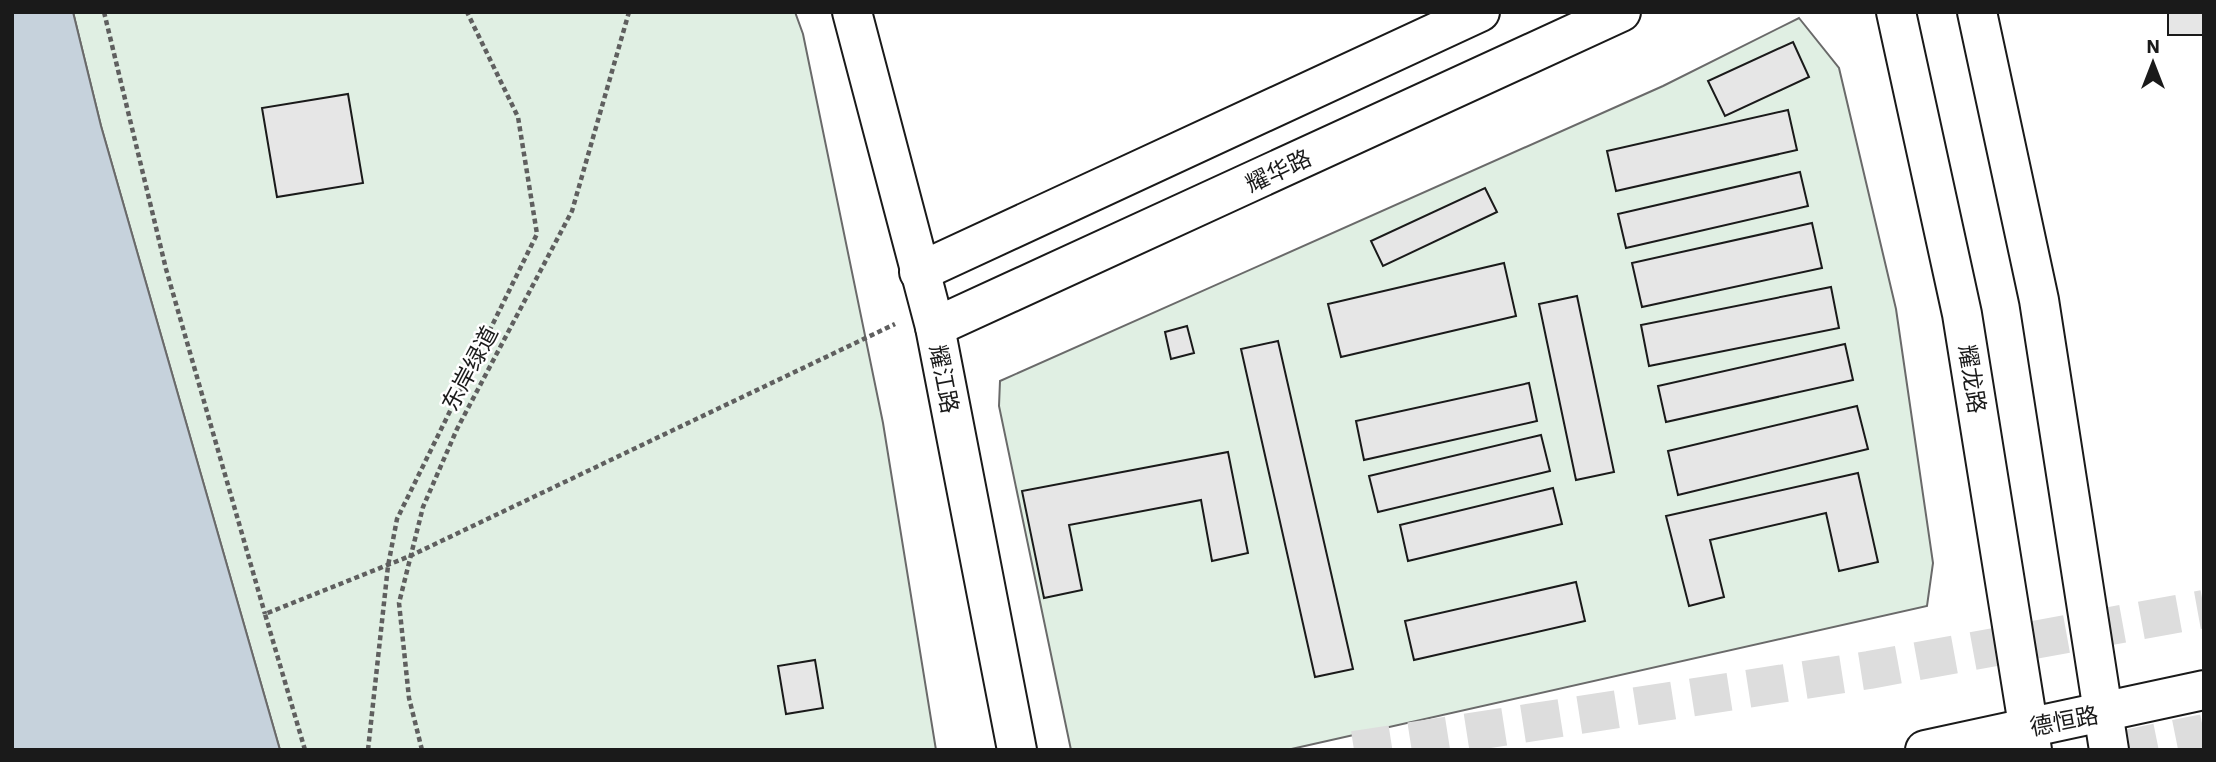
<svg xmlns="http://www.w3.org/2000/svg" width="2216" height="762" font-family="'IBM Plex Sans','Noto Sans SC',sans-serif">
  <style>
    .green { fill: #e0efe3; stroke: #6a6a6a; stroke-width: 2 }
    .water { fill: #c6d2dc; stroke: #6a6a6a; stroke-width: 2 }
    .building { fill: #e6e6e6; stroke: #1a1a1a; stroke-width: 2 }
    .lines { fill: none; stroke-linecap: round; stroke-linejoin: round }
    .major-tunnel { stroke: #ddd; stroke-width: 38; stroke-dasharray: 38 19; stroke-linecap: butt }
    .minor-casing { stroke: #1a1a1a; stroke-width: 42 }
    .major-casing { stroke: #1a1a1a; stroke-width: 42 }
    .path { stroke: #5f5f5f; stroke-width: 4.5; stroke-dasharray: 5 3.5; stroke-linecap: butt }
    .minor { stroke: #fff; stroke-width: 38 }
    .major { stroke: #fff; stroke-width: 38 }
    .labels { text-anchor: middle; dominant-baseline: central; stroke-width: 5; stroke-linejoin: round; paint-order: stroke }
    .street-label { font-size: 23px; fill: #1a1a1a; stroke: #fff }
  </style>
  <rect width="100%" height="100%" fill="#fff"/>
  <g class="green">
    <path d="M73 12H795L803 34 883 423 936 750H280L101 126Z"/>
    <path d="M1799 18 1839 68 1896 309 1933 563 1927 606 1287 750H1071L999 406 1000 381 1663 86Z"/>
  </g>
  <path class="water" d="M12 12H73L101 126 280 750H12Z"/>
  <g class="building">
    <rect x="2168" y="12" width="36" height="23"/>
    <path d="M1793 42 1809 77 1725 116 1708 81Z"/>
    <path d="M348 94 363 183 277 197 262 108Z"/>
    <path d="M1788 110 1797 150 1616 191 1607 151Z"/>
    <path d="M1800 172 1808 206 1626 248 1618 214Z"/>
    <path d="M1485 188 1497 212 1383 266 1371 241Z"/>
    <path d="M1812 223 1822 268 1642 307 1632 263Z"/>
    <path d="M1504 263 1516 316 1341 357 1328 304Z"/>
    <path d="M1831 287 1839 328 1649 366 1641 325Z"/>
    <path d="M1577 296 1614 472 1576 480 1539 304Z"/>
    <path d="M1187 326 1194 353 1171 359 1165 332Z"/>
    <path d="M1278 341 1353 669 1315 677 1241 349Z"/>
    <path d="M1845 344 1853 380 1666 422 1658 386Z"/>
    <path d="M1529 383 1537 421 1364 460 1356 421Z"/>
    <path d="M1857 406 1868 449 1678 495 1668 451Z"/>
    <path d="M1541 435 1550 471 1378 512 1369 476Z"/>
    <path d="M1228 452 1248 553 1212 561 1201 500 1069 525 1082 590 1044 598 1022 491Z"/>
    <path d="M1858 473 1878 562 1839 571 1826 513 1710 540 1724 597 1689 606 1666 516Z"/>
    <path d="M1553 488 1562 524 1408 561 1400 525Z"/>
    <path d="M1576 582 1585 621 1414 660 1405 621Z"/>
    <path d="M815 660 823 708 786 714 778 666Z"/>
  </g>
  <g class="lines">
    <g class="major-tunnel">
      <path d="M1354 750 1869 670 2204 609"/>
      <path d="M2120 750 2204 733"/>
    </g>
    <defs>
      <path id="minor" d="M852 12 935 327 1017 750"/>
      <g id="major">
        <path d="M1896 12 1962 314 2032 750"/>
        <path d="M1977 12 2039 300 2109 750"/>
        <path d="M919 272 1480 12"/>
        <path d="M935 327 1621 12"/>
        <path d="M1925 750 2204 690"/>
      </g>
    </defs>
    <use href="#minor" class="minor-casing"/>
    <use href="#major" class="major-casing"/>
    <g class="path">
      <path d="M104 12 166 269 265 614"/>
      <path d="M305 750 265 614 410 556 895 324"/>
      <path d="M368 750 388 566 397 519 537 234 518 117 467 12"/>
      <path d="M422 750 409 698 399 603 423 507 457 429 572 211 629 12"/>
    </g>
    <use href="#minor" class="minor"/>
    <use href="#major" class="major"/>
  </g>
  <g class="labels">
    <g class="street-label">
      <text transform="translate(1278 170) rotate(-25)">耀华路</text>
      <text transform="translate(469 368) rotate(-62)">东岸绿道</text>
      <text transform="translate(945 379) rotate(79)">耀江路</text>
      <text transform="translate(1973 379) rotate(81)">耀龙路</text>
      <text transform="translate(2064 720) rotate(-11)">德恒路</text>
    </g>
  </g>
  <rect width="2216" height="762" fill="none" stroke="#1a1a1a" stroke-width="28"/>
  <g transform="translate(2153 63)" stroke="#ffffff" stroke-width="5" paint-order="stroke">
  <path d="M0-5L12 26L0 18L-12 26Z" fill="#1a1a1a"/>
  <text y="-10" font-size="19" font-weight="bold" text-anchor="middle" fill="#1a1a1a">N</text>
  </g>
</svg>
